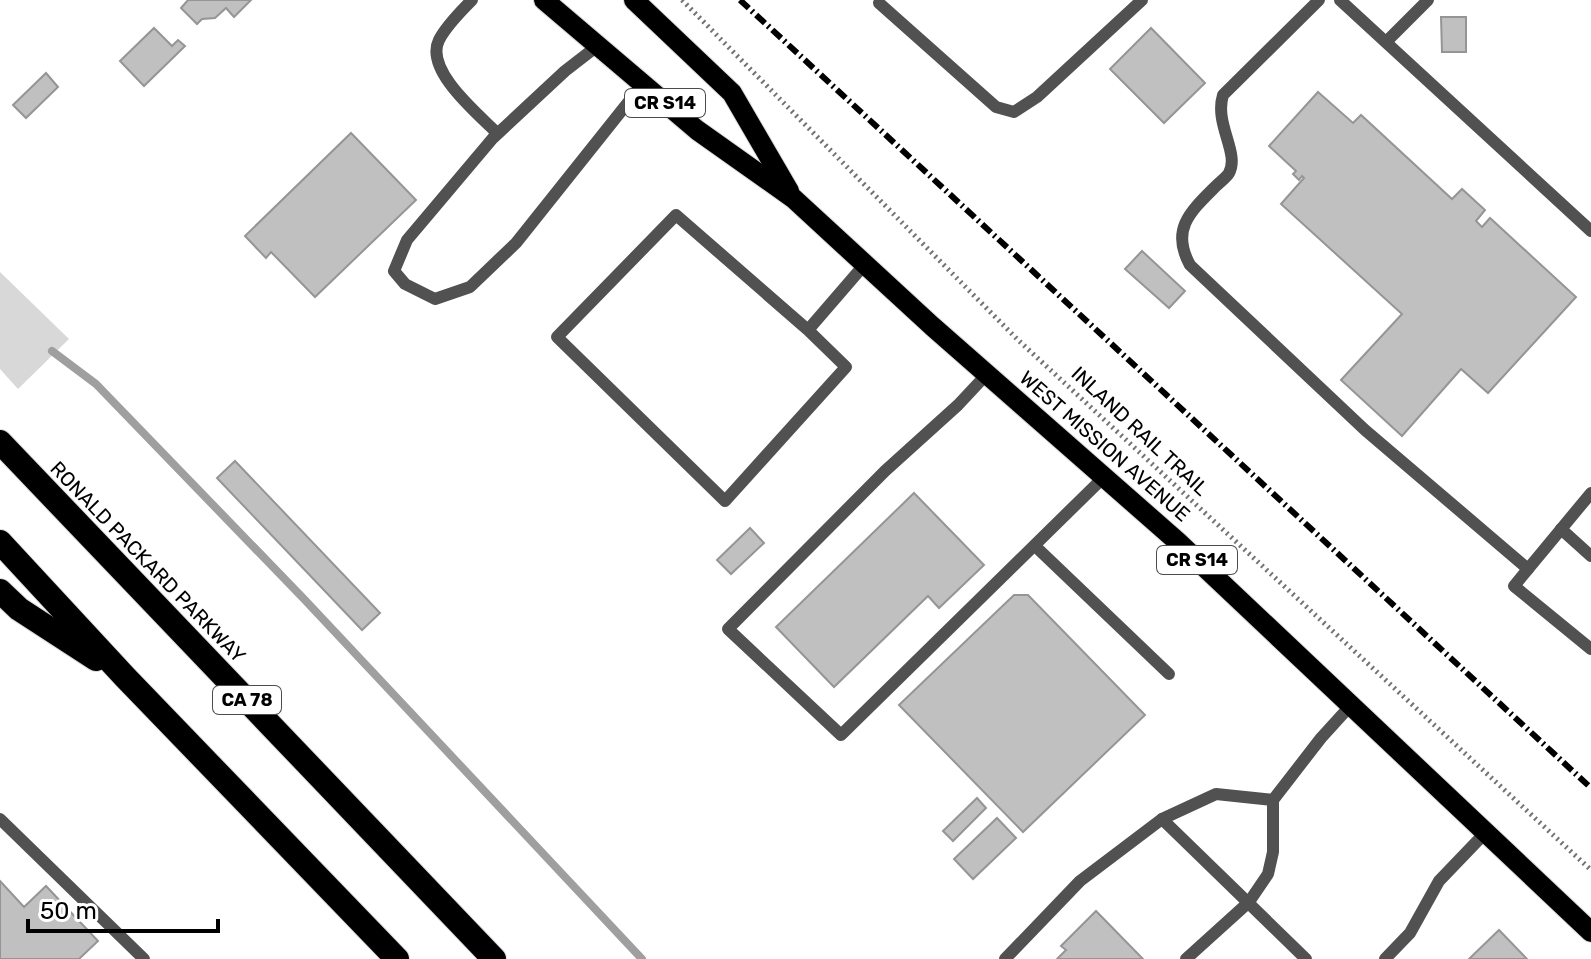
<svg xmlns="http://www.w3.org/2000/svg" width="1591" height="959" font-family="Rubik,sans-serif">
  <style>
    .green { fill: #d8d8d8 }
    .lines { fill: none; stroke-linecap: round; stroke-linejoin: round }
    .stream { stroke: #9f9f9f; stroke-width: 8 }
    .building { fill: #c0c0c0; stroke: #959595; stroke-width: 2 }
    .primary-casing { stroke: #dbdbdb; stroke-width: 22 }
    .highway-casing { stroke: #dbdbdb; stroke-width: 26 }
    .path { stroke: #737373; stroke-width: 5; stroke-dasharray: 2 4; stroke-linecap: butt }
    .lane { stroke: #515151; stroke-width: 12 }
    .primary { stroke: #000; stroke-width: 20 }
    .highway { stroke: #000; stroke-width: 24 }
    .rail { stroke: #000; stroke-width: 6; stroke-dasharray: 12 4 2 4; stroke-linecap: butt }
    .labels { text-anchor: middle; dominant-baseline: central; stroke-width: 6; stroke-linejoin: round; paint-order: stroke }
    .shield { fill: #fff; stroke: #4c4c4c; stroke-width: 2 }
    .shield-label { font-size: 18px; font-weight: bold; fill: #000 }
    .street-label { font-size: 20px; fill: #000; stroke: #fff }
  </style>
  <rect width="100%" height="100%" fill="#fff"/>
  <path class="green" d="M0 272 69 339 18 389 0 369Z"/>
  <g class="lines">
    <path class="stream" d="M52 351 96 384 304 599 642 959"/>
  </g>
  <g class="building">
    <path d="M188 0H251L234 17 226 8 215 18 202 19 197 24 181 8Z"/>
    <path d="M1441 17H1466V52H1442Z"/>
    <path d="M154 28 172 46 178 40 185 46 144 86 120 61Z"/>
    <path d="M1151 28 1205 83 1164 123 1110 69Z"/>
    <path d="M46 73 58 87 26 118 13 105Z"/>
    <path d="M1318 92 1353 123 1361 115 1452 199 1462 189 1485 210 1476 221 1482 227 1490 218 1576 297 1488 393 1461 369 1402 436 1341 380 1402 314 1281 204 1304 178 1302 176 1299 180 1293 174 1296 171 1269 146Z"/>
    <path d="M351 133 416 200 315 297 271 252 266 258 245 236Z"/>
    <path d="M1142 251 1185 291 1169 308 1125 269Z"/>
    <path d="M235 461 380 613 362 630 217 478Z"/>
    <path d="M914 493 984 565 939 608 928 596 834 687 776 627Z"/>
    <path d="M750 528 764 543 731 574 717 560Z"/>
    <path d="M1014 595H1028L1145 715 1023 832 899 705Z"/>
    <path d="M977 798 986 808 953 841 943 831Z"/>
    <path d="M997 818 1016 838 973 879 954 859Z"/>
    <path d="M0 881 24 907 46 886 98 941 79 959H0Z"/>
    <path d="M1096 911 1143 959H1057L1066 950 1061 946Z"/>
    <path d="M1499 930 1527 959H1469Z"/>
  </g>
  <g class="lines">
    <defs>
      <g id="primary">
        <path d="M544 0 697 130 793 198 932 326 1178 542 1591 932"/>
        <path d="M634 0 732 93 789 191"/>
      </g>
      <g id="highway">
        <path d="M0 442 494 959"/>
        <path d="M0 542 125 677 397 959"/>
        <path d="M0 591 19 609 96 659"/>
      </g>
    </defs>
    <use href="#primary" class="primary-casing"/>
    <use href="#highway" class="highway-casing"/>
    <path class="path" d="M682 0 1017 339 1591 870"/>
    <g class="lane">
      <path d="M472 0C461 11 446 26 439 40 424 70 478 114 497 133"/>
      <path d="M1319 0 1223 95C1214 124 1240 153 1229 173 1227 177 1220 182 1216 186 1191 211 1170 229 1190 265L1365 430 1528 569"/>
      <path d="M1340 0 1591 231"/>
      <path d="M879 3 996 107 1014 112 1037 97 1142 0"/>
      <path d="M1386 42 1428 0"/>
      <path d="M596 47 565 71 493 138 407 240 394 271 405 284 435 299 470 287 516 243 642 85"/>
      <path d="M808 330 846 367 725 501 557 337 676 215 808 330 865 264"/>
      <path d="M987 374 958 405 885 471 728 629 841 735 1104 477"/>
      <path d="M1591 493 1514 586 1591 649"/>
      <path d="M1561 529 1591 556"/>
      <path d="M1035 546 1169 674"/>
      <path d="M0 819 144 959"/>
      <path d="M1162 819 1306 959"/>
      <path d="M1005 959 1080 881 1162 819 1216 794 1273 800"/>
      <path d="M1186 959 1249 902 1268 874 1273 852V800L1321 738 1351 705"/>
      <path d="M1385 959 1410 933 1439 881 1486 832"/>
    </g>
    <use href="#primary" class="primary"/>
    <use href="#highway" class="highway"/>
    <path class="rail" d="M740 0 1591 788"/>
  </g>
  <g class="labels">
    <g class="shield">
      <rect x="625" y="89" width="80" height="28" rx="6"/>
      <rect x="1157" y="546" width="80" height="28" rx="6"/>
      <rect x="213" y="686" width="68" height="28" rx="6"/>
    </g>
    <g class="shield-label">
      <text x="665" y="103">CR S14</text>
      <text x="1197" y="560">CR S14</text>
      <text x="247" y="700">CA 78</text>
    </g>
    <g class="street-label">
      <text transform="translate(1140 431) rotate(43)">INLAND RAIL TRAIL</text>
      <text transform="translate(1105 446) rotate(41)">WEST MISSION AVENUE</text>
      <text transform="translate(148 562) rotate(46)">RONALD PACKARD PARKWAY</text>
    </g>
  </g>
  <path d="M28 919v12h190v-12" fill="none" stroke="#000000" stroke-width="4"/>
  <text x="40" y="919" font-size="24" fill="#000000" stroke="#ffffff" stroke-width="6" paint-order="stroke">50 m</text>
</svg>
